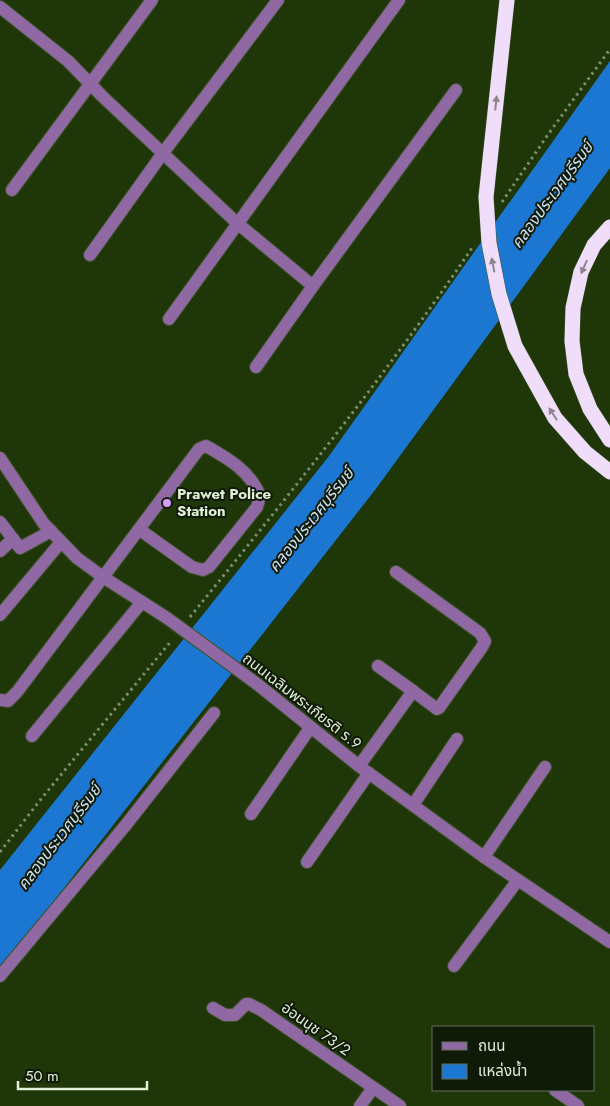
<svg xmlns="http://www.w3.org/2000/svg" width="610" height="1106" font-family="Jost,'Noto Sans Thai',sans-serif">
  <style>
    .water { fill: #1b77d1 }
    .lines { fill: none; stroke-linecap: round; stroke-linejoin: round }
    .minor-casing { stroke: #3e5429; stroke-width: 14 }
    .highway-casing { stroke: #3e5429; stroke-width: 16 }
    .path { stroke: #7d906d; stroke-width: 3; stroke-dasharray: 2.5 4; stroke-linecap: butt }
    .minor { stroke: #8f68a4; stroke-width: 12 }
    .highway { stroke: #efddfa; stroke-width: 15 }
    .oneway { fill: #8b858d }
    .poi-dot { fill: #d79bf9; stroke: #101a08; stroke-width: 2 }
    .labels { text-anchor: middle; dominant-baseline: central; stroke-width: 4; stroke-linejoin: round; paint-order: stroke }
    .poi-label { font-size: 15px; font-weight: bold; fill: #e0efd6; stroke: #101a08; text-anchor: start }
    .street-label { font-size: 15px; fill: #e0efd6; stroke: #101a08 }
    .water-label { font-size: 16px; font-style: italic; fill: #cee2f9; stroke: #101a08 }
  </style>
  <rect width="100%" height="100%" fill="#1f3608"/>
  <path class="water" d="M610 61V168L375 490 0 970V870L329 456Z"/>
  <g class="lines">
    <defs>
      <g id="minor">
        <path d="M0 7 68 61 103 97 237 223 313 286"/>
        <path d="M12 190 152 0"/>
        <path d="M90 255 163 153 278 0"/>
        <path d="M169 319 399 0"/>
        <path d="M256 367 313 286 456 90"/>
        <path d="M0 458 44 524 77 558 103 577 167 618 257 684 359 766 484 857 610 942"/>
        <path d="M0 522 20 548 51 531"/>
        <path d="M0 551 13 539"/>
        <path d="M396 572 480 633 485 641 482 647 439 708 437 709 413 691"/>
        <path d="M0 615 61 542"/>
        <path d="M0 700 8 701 17 692 199 449 206 446C229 459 250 471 260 496L257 507 209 567 203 570 192 567 140 530"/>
        <path d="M32 736 142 602"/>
        <path d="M359 766 413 691 378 666"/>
        <path d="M413 805 457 739"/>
        <path d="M251 814 310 728"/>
        <path d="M484 857 545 767"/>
        <path d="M307 862 369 773"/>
        <path d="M454 966 518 880"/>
        <path d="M0 976 125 826 214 713"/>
        <path d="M213 1008 225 1015H235L246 1004H249L261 1010 400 1106"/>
        <path d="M555 1090 578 1106"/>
        <path d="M360 1106 373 1088"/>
      </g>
      <g id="highway">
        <path d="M507 0 486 197 489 243 499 294 515 346 555 418 585 452 610 472"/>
        <path d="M610 227 594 245 581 272 573 308 572 341 576 374 590 409 610 440"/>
      </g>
    </defs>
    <use href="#minor" class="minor-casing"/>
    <use href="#highway" class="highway-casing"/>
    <g class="path">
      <path d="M502 202 547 136 610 49"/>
      <path d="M190 617C288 496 387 374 474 245"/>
      <path d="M0 852 41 799 172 640"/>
    </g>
    <use href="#minor" class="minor"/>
    <use href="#highway" class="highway"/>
  </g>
  <defs><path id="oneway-solid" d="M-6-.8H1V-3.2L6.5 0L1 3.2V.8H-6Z" transform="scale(1.25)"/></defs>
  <g class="oneway">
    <use href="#oneway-solid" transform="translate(496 103) rotate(-84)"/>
    <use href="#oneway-solid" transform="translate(493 265) rotate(-101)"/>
    <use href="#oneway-solid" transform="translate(584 267) rotate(114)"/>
    <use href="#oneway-solid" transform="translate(553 414) rotate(-123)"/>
  </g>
  <circle class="poi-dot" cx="167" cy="503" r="5"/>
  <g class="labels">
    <g class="poi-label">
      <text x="177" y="494">Prawet Police<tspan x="177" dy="17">Station</tspan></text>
    </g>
    <g class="street-label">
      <text transform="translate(302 701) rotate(38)">ถนนเฉลิมพระเกียรติ ร.9</text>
      <text transform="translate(316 1029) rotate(35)">อ่อนนุช 73/2</text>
    </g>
    <g class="water-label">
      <text transform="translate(552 195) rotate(-54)">คลองประเวศบุรีรมย์</text>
      <text transform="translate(311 520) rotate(-52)">คลองประเวศบุรีรมย์</text>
      <text transform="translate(59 837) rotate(-53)">คลองประเวศบุรีรมย์</text>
    </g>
  </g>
  <rect x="432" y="1026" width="162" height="65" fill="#101a08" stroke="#636f5a"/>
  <rect x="442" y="1042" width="25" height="8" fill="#8f68a4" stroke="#636f5a"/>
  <text x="478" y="1051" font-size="15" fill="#e0efd6">ถนน</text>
  <rect x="442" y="1064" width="25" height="15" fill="#1b77d1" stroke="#636f5a"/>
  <text x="478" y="1076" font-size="15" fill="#e0efd6">แหล่งน้ำ</text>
  <path d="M18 1081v8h129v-8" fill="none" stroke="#e0efd6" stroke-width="2.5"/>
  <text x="25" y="1081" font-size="15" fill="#e0efd6" stroke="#101a08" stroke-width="4" paint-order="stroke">50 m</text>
</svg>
